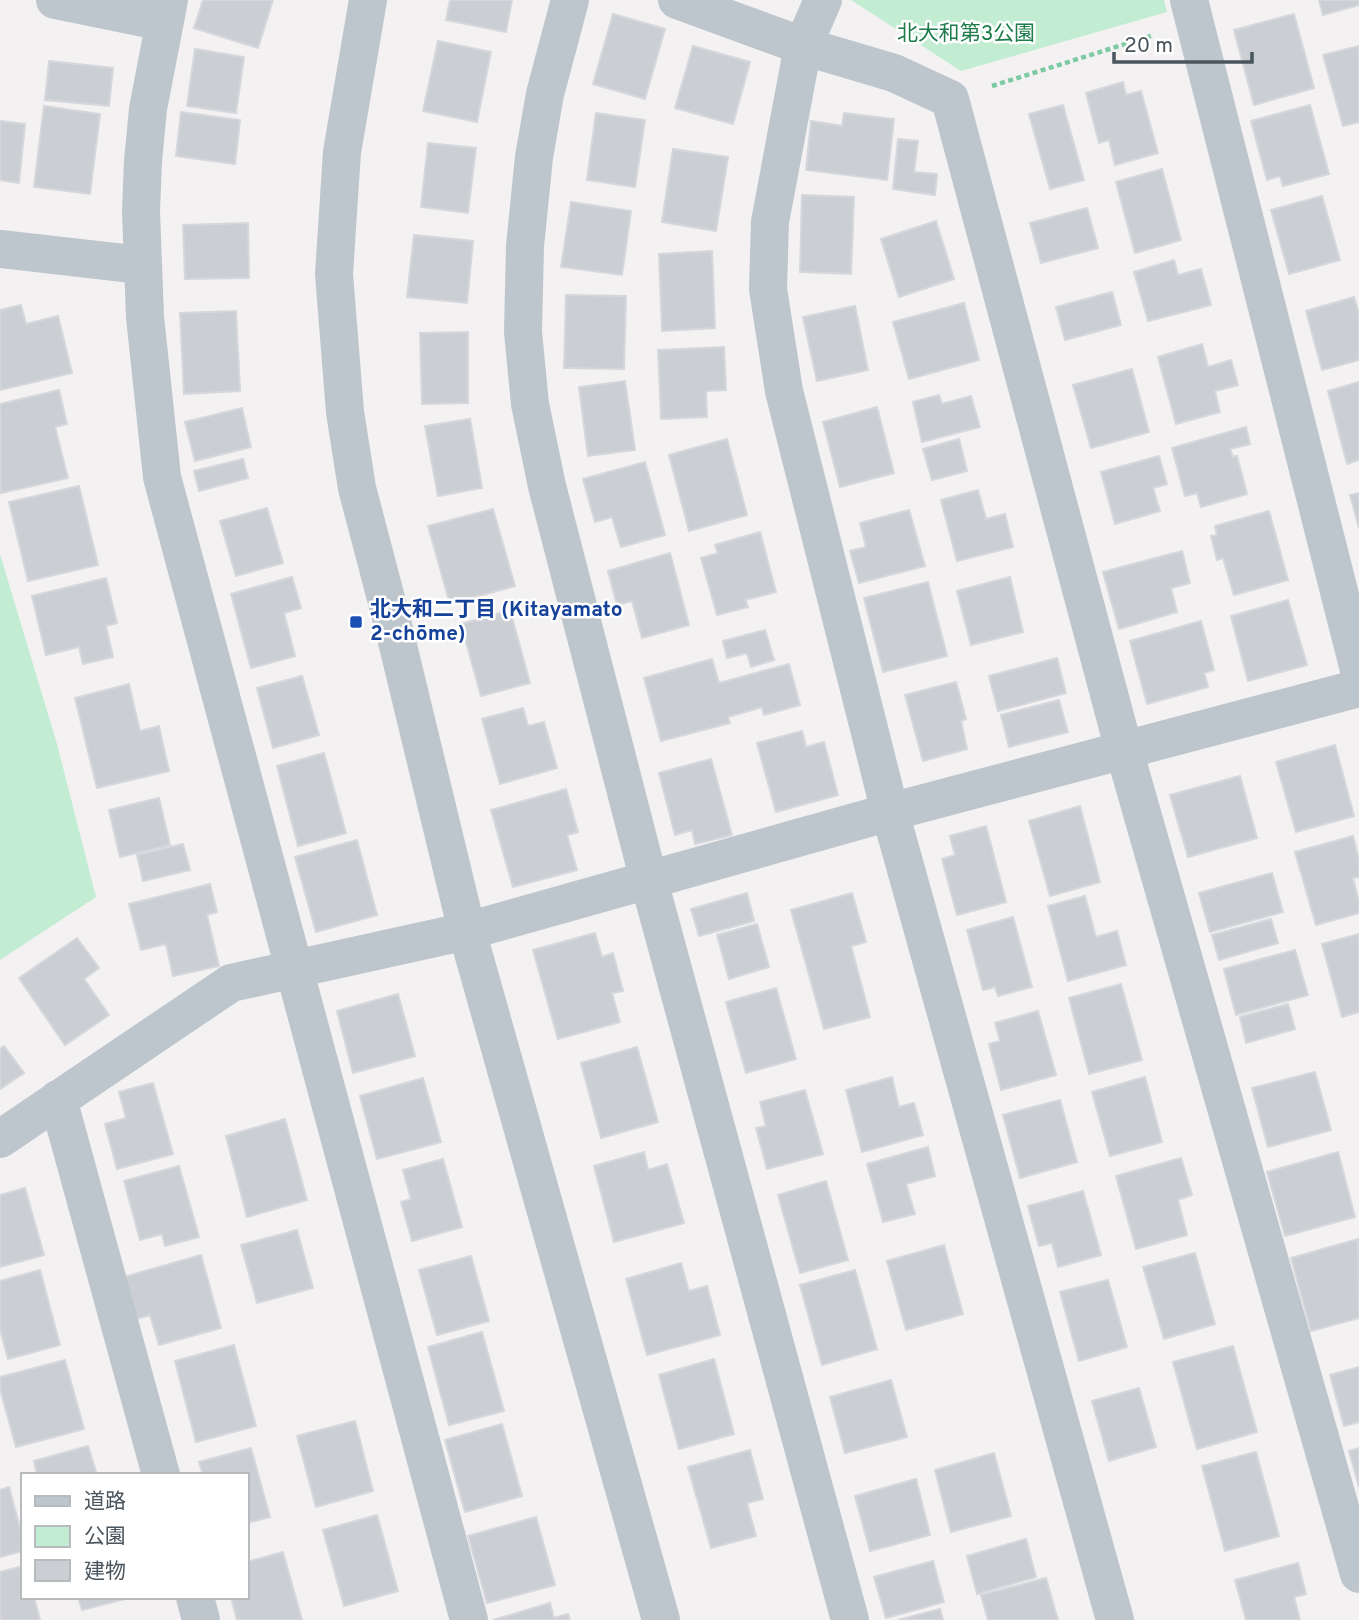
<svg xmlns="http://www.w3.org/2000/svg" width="1359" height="1620" font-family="Overpass,'Noto Sans JP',sans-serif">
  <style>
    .green { fill: #c3edd2 }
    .building { fill: #cbced3; stroke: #d5d7dc; stroke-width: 2 }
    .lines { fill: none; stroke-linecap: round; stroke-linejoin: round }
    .path { stroke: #7ccaa1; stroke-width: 4.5; stroke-dasharray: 5 3.5; stroke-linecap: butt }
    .minor { stroke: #bdc6cd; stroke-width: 38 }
    .transit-dot { fill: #1a4fb4; stroke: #fff; stroke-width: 2.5 }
    .labels { text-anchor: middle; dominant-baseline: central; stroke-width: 5; stroke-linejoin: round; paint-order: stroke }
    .park-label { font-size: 21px; fill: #1d7c4a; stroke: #fff }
    .transit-label { font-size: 21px; font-weight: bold; fill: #164399; stroke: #fff; text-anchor: start }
  </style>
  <rect width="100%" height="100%" fill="#f3f1f1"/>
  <g class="green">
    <path d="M851 0H1164L1167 12 961 71Z"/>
    <path d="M0 554 57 744 96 897 0 960Z"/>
  </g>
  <g class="building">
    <path d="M203 0H273L258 48 194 28Z"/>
    <path d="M450 0H512L506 32 446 20Z"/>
    <path d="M1319 0H1359V5L1323 15Z"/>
    <path d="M613 14 665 29 645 99 593 84Z"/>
    <path d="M1294 14 1314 88 1254 105 1234 30Z"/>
    <path d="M438 41 491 52 477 122 423 111Z"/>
    <path d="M693 46 750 62 733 124 675 108Z"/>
    <path d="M1359 46V122L1343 126 1323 55Z"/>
    <path d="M195 49 244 57 236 113 187 106Z"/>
    <path d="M49 61 113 68 109 106 45 100Z"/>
    <path d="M1123 82 1126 95 1141 91 1158 153 1115 165 1109 140 1099 143 1086 93Z"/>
    <path d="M1063 105 1084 180 1050 189 1029 114Z"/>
    <path d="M1310 105 1329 174 1283 186 1280 176 1267 180 1251 121Z"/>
    <path d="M44 106 100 114 90 194 34 187Z"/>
    <path d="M181 112 240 120 235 164 176 156Z"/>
    <path d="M596 113 645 120 635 187 587 180Z"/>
    <path d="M844 113 894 119 887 180 806 170 811 121 842 126Z"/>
    <path d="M0 121 25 124 19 183 0 180Z"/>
    <path d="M898 139 918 141 914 172 937 174 935 195 893 189Z"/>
    <path d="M428 143 476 148 468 213 421 207Z"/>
    <path d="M673 149 728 157 716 231 662 222Z"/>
    <path d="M1162 169 1181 240 1135 253 1116 182Z"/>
    <path d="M802 195 854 197 851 274 800 272Z"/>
    <path d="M1322 196 1340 260 1289 274 1271 210Z"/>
    <path d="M571 202 631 211 622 275 561 267Z"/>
    <path d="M1087 208 1098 248 1041 263 1030 223Z"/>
    <path d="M936 221 954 279 899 297 881 239Z"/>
    <path d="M248 223 249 278 185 279 183 225Z"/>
    <path d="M414 235 473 241 467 303 407 297Z"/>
    <path d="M712 251 715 328 662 331 659 254Z"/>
    <path d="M1174 260 1178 275 1201 269 1211 305 1148 321 1134 272Z"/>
    <path d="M1112 292 1121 325 1065 340 1056 307Z"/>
    <path d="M566 295 626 296 624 369 564 368Z"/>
    <path d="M1354 297 1359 314V360L1322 370 1306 311Z"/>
    <path d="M964 303 979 360 909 379 893 322Z"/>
    <path d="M21 305 26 324 58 316 72 373 0 390V310Z"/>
    <path d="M855 306 868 370 817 381 803 317Z"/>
    <path d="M236 311 240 391 184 394 180 313Z"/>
    <path d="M468 332V403L422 404 420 333Z"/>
    <path d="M1202 344 1208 367 1231 360 1238 385 1215 391 1220 412 1176 424 1158 357Z"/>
    <path d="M724 347 726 390 706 391 707 417 661 419 658 350Z"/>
    <path d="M1132 369 1149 432 1091 448 1073 385Z"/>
    <path d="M625 381 635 450 588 456 579 387Z"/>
    <path d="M1359 382V460L1347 464 1328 391Z"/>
    <path d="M59 390 67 424 55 427 68 478 1 493 0 404Z"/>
    <path d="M939 395 942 404 971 396 980 427 922 442 913 402Z"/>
    <path d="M877 407 894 473 840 487 823 422Z"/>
    <path d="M242 408 251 447 195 461 185 422Z"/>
    <path d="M470 419 482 488 438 496 425 426Z"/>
    <path d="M1246 427 1250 444 1230 449 1233 457 1237 456 1247 494 1201 507 1197 493 1185 496 1172 448Z"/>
    <path d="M727 439 747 515 689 531 669 455Z"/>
    <path d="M959 439 967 471 932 480 923 449Z"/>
    <path d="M1159 456 1167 484 1153 488 1160 511 1115 524 1101 472Z"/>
    <path d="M243 459 248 478 199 491 194 471Z"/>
    <path d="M645 462 665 535 621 547 612 517 595 522 583 479Z"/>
    <path d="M79 486 98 565 28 581 9 502Z"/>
    <path d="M978 490 986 519 1005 514 1013 547 957 561 941 500Z"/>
    <path d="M1359 493V528L1350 495Z"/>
    <path d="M267 508 283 563 236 576 220 521Z"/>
    <path d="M493 509 515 586 450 604 428 526Z"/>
    <path d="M909 510 925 566 859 583 850 551 866 547 860 523Z"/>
    <path d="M1269 511 1288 580 1234 595 1223 558 1217 560 1211 536 1217 535 1215 526Z"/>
    <path d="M760 532 776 592 745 600 748 607 717 615 701 558 718 553 715 545Z"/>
    <path d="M1182 551 1190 583 1171 588 1177 612 1119 629 1103 572Z"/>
    <path d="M670 553 689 625 642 638 632 601 617 605 608 571Z"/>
    <path d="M292 577 301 608 284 613 295 656 251 668 231 594Z"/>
    <path d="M1010 577 1023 632 971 645 957 591Z"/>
    <path d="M106 578 117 623 106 626 113 657 83 664 79 647 46 655 32 596Z"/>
    <path d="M928 582 947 656 883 672 864 598Z"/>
    <path d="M1288 600 1307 665 1248 681 1231 616Z"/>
    <path d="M510 610 530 683 481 696 461 624Z"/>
    <path d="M1201 621 1214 670 1204 673 1208 687 1147 704 1130 641Z"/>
    <path d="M765 630 774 660 751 667 747 653 727 658 723 641Z"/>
    <path d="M1057 658 1066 693 998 711 989 676Z"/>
    <path d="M712 659 719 683 789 664 800 705 764 715 762 707 728 717 730 723 661 741 644 678Z"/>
    <path d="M302 676 319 735 273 748 257 688Z"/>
    <path d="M956 682 966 719 961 721 967 749 923 761 905 695Z"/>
    <path d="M129 684 140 731 159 726 169 771 97 788 75 698Z"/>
    <path d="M1059 700 1068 732 1009 747 1001 715Z"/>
    <path d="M523 708 528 726 544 722 557 768 500 784 482 719Z"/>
    <path d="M802 731 806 747 824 742 838 795 776 812 757 743Z"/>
    <path d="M1335 745 1354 816 1296 832 1276 762Z"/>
    <path d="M324 753 346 833 298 846 277 766Z"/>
    <path d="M711 759 732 835 695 844 692 830 675 835 659 773Z"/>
    <path d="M1240 776 1257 838 1188 857 1170 795Z"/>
    <path d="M566 789 578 832 567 835 577 870 513 887 491 810Z"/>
    <path d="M159 798 170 845 120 857 109 810Z"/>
    <path d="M1080 806 1100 882 1050 896 1029 821Z"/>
    <path d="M986 826 1006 902 957 915 942 859 955 855 950 836Z"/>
    <path d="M1353 836 1359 860V877L1353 878 1359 902V913L1316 925 1295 852Z"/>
    <path d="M357 840 377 915 316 932 295 857Z"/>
    <path d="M183 844 190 870 143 881 137 855Z"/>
    <path d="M1272 873 1283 912 1210 932 1199 893Z"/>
    <path d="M210 884 217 912 207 915 219 966 173 976 166 944 141 950 129 904Z"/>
    <path d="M747 893 754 921 699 936 691 909Z"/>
    <path d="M852 893 866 942 851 946 870 1017 824 1029 791 910Z"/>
    <path d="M1085 896 1096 937 1117 931 1126 965 1068 981 1048 906Z"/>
    <path d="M1013 917 1032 987 998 996 995 987 983 990 967 930Z"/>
    <path d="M1271 919 1278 943 1219 960 1212 935Z"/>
    <path d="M757 924 769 967 729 979 717 935Z"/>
    <path d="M595 933 602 957 613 953 623 991 612 993 620 1022 558 1039 533 950Z"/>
    <path d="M1359 934V1012L1342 1017 1322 944Z"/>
    <path d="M77 938 99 968 84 979 109 1015 65 1045 19 978Z"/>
    <path d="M1295 950 1308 995 1236 1015 1224 969Z"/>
    <path d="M1121 984 1142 1060 1089 1074 1069 998Z"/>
    <path d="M776 988 796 1059 746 1073 726 1002Z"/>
    <path d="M398 994 415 1056 353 1073 337 1011Z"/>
    <path d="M1288 1004 1295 1029 1246 1043 1240 1017Z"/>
    <path d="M1038 1011 1056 1075 1001 1090 989 1044 1000 1041 995 1023Z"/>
    <path d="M4 1046 24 1073 0 1089V1049Z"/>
    <path d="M637 1047 658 1122 601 1138 581 1063Z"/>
    <path d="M1315 1072 1331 1130 1268 1147 1252 1088Z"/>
    <path d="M892 1077 899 1107 914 1103 923 1135 862 1152 846 1090Z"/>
    <path d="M1145 1077 1162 1142 1110 1156 1092 1092Z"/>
    <path d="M423 1078 441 1142 377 1159 360 1096Z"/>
    <path d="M153 1083 173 1154 117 1169 105 1124 126 1118 119 1092Z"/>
    <path d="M805 1090 823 1154 767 1169 756 1128 766 1126 760 1102Z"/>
    <path d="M1060 1100 1077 1162 1020 1178 1003 1115Z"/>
    <path d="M285 1119 307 1200 247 1217 226 1136Z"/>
    <path d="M928 1147 935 1176 906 1184 915 1214 883 1222 867 1164Z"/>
    <path d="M644 1152 648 1170 667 1164 684 1223 614 1242 594 1166Z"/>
    <path d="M1338 1152 1355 1217 1285 1236 1267 1172Z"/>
    <path d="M1181 1158 1192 1195 1178 1200 1187 1235 1136 1249 1116 1176Z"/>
    <path d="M443 1159 462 1227 412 1241 401 1202 411 1199 403 1170Z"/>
    <path d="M179 1166 199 1237 165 1246 162 1234 140 1240 124 1181Z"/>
    <path d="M826 1181 848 1260 800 1273 778 1195Z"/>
    <path d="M25 1188 44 1255 0 1267V1195Z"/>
    <path d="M1083 1191 1101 1255 1058 1267 1052 1243 1039 1246 1028 1206Z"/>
    <path d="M297 1230 313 1288 257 1303 241 1245Z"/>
    <path d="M1358 1239 1359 1318 1311 1331 1291 1258Z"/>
    <path d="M944 1245 963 1314 906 1330 887 1261Z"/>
    <path d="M1195 1253 1215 1324 1164 1339 1143 1267Z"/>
    <path d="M201 1255 221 1328 159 1345 150 1315 136 1319 124 1277Z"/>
    <path d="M471 1256 489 1321 437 1335 419 1270Z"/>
    <path d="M681 1263 689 1291 707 1286 720 1335 647 1355 626 1279Z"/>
    <path d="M40 1270 60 1345 8 1359 0 1329V1281Z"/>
    <path d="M855 1270 877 1349 822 1365 800 1285Z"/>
    <path d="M1108 1280 1127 1347 1079 1361 1060 1292Z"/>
    <path d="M482 1332 504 1411 449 1425 428 1347Z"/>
    <path d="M234 1345 256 1426 196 1442 175 1361Z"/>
    <path d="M1233 1346 1257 1432 1197 1449 1173 1362Z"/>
    <path d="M714 1359 734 1434 679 1449 659 1375Z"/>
    <path d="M65 1360 84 1429 16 1447 0 1389V1377Z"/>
    <path d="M1359 1367V1422L1344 1426 1330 1375Z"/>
    <path d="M891 1380 907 1437 845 1453 830 1397Z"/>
    <path d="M1139 1388 1156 1447 1109 1461 1092 1401Z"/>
    <path d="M355 1421 373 1491 316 1507 297 1436Z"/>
    <path d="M502 1424 522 1496 465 1512 445 1440Z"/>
    <path d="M88 1446 97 1475H37L34 1461Z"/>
    <path d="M251 1448 270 1517 247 1523V1475H203L199 1462Z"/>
    <path d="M1359 1448V1487L1349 1451Z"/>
    <path d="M750 1450 763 1499 747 1503 756 1536 711 1548 688 1467Z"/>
    <path d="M1256 1452 1279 1536 1225 1551 1202 1466Z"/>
    <path d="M994 1453 1011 1516 951 1532 935 1470Z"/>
    <path d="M916 1479 930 1535 870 1551 855 1496Z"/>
    <path d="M9 1487 23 1539V1551L0 1557V1490Z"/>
    <path d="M377 1515 398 1591 344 1606 323 1530Z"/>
    <path d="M536 1517 555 1585 487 1603 468 1536Z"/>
    <path d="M1026 1539 1036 1577 977 1594 967 1556Z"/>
    <path d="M283 1552 302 1620H237L231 1597H247V1562Z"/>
    <path d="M933 1561 944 1602 886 1618 874 1577Z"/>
    <path d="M1298 1563 1306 1594 1294 1597 1300 1620H1246L1235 1580Z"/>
    <path d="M23 1566V1597H34L40 1620H0V1572Z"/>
    <path d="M1046 1578 1058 1620H988L981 1595Z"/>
    <path d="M78 1597H129V1598L82 1610Z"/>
    <path d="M550 1603 554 1618 568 1614 570 1620H493Z"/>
    <path d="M940 1609 943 1620H898Z"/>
  </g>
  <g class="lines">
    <path class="path" d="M992 86 1154 35"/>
    <g class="minor">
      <path d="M55 0 163 22"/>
      <path d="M169 0 148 109 143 161 141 211 145 317 162 477 469 1620"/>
      <path d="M368 0 342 152 334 274 345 412 357 488 393 625 467 931 661 1620"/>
      <path d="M570 0 545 94 534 157 525 246 523 332 530 404 547 486 649 881 850 1620"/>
      <path d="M677 0 803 46 894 73 950 99 1124 750 1359 1574"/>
      <path d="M823 0 803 46 770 222 768 289 784 391 890 812 1115 1620"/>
      <path d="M1189 0 1359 670"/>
      <path d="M0 249 141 265"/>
      <path d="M58 1099 161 1475"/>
      <path d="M0 1139 231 983 467 931 890 812 1359 688"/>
      <path d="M195 1597 201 1620"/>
    </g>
  </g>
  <rect class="transit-dot" x="349" y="615" width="14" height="14" rx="3.5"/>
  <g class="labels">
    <g class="park-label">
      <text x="966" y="34">北大和第3公園</text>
    </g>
    <g class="transit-label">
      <text x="370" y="610">北大和二丁目 (Kitayamato<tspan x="370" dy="24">2-chōme)</tspan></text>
    </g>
  </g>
  <rect x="21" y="1473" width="228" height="126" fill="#ffffff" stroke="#b7bbbe" stroke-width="2"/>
  <rect x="35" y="1496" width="35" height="10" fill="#bdc6cd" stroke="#b7bbbe" stroke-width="2"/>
  <text x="84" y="1508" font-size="21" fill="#4a555d">道路</text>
  <rect x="35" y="1526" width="35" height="21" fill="#c3edd2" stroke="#b7bbbe" stroke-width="2"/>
  <text x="84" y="1543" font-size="21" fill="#4a555d">公園</text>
  <rect x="35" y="1560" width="35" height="21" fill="#cbced3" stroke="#b7bbbe" stroke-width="2"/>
  <text x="84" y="1578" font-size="21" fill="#4a555d">建物</text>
  <path d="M1114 52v10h138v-10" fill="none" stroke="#4a555d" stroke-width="3.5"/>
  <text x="1124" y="52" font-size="21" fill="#4a555d" stroke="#ffffff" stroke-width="5" paint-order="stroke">20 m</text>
</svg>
